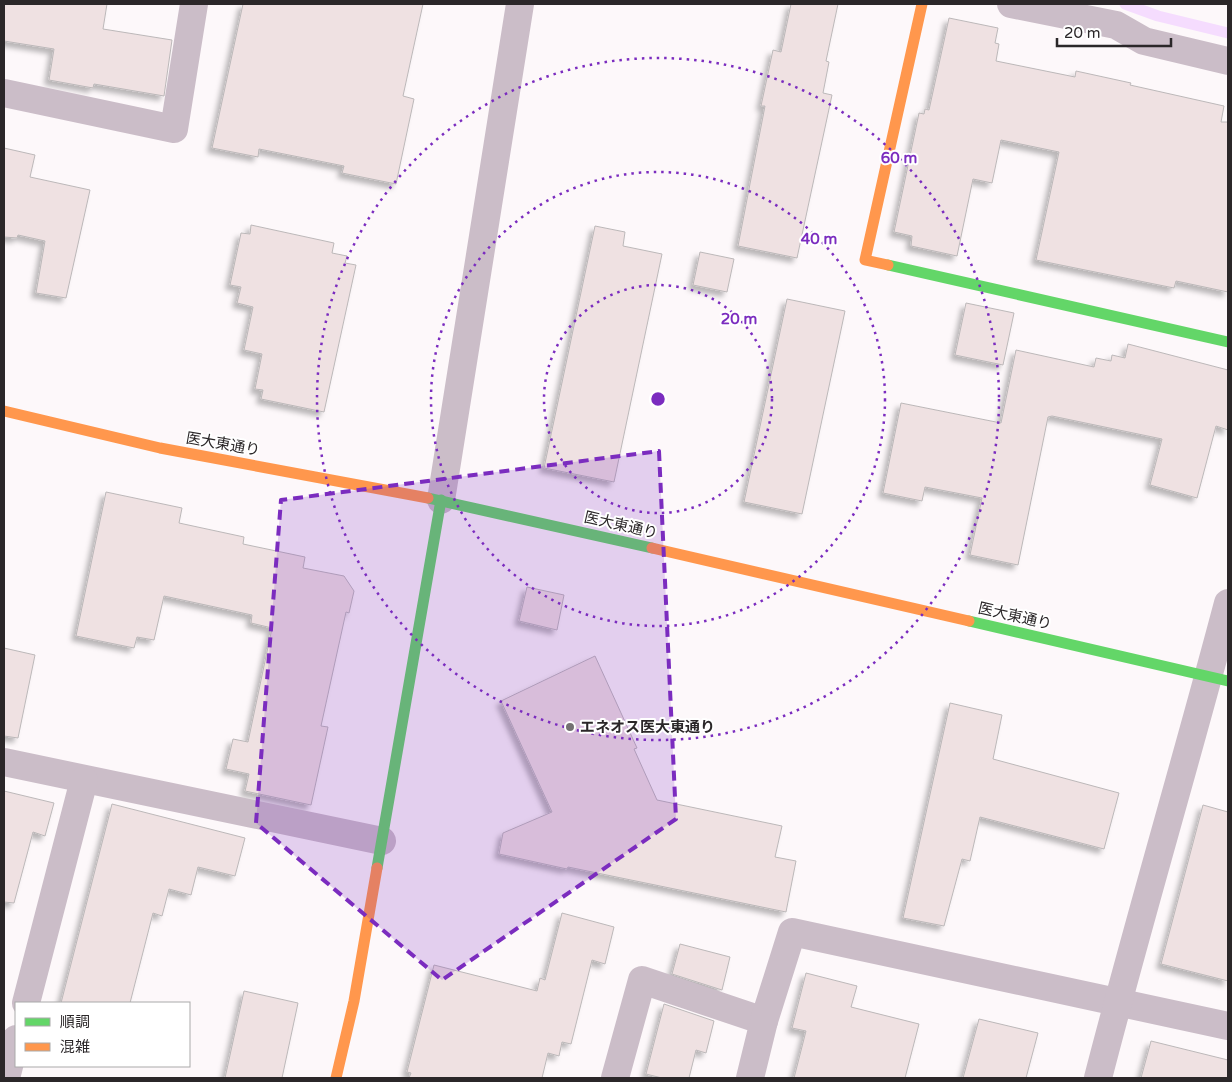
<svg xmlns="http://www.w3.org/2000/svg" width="1232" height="1082" font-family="'Varela Round','Noto Sans JP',sans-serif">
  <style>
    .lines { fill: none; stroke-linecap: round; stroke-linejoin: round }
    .stream { stroke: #f5dcfe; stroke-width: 11 }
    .building { fill: #efe1e2; stroke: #bcb8b9; filter: url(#shadow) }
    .street { stroke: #cbbdc8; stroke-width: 28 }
    .fast { stroke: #63d668; stroke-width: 11 }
    .slow { stroke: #ff974d; stroke-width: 11 }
    .marked { fill: #7b2cbf; fill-opacity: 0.2; stroke: #7b2cbf; stroke-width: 4; stroke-dasharray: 10 6; stroke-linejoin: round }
    .ring { fill: none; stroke: #7b2cbf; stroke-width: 2.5; stroke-dasharray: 2.5 5 }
    .poi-dot { fill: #747072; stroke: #fff; stroke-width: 2 }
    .labels { text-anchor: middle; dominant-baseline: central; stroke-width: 4; stroke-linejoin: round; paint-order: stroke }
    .street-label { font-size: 15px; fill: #2b2729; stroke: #fff }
    .poi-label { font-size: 15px; font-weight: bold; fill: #2b2729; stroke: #fff; text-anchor: start }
    .centre { fill: #7b2cbf; stroke: #fff; stroke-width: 2.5 }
    .ring-label { font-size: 15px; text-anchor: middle; font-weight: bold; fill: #7b2cbf; stroke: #fff; stroke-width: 4; stroke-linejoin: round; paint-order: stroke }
  </style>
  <defs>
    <filter id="shadow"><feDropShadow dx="-4.5" dy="4.5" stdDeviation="2.5" flood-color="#0004"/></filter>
  </defs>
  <rect width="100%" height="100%" fill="#fdf8fa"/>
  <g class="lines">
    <path class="stream" d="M1125 4 1158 16 1228 33"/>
  </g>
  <g class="building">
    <path d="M4 4H107L103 29 172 40 164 96 94 84 93 88 49 80 54 49 4 41Z"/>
    <path d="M243 4H423L403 96 414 99 396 184 342 173 344 166 259 149 258 157 212 148Z"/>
    <path d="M791 4H838L826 61 829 62 823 93 832 95 797 258 738 246 765 106H761L773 50 781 52Z"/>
    <path d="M949 18 998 28 995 43 999 44 996 61 1075 77 1076 71 1131 83 1130 85 1224 106 1221 122H1228V292L1176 281 1174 288 1036 260 1059 152 1001 140 992 183 973 179 957 256 911 246 912 236 894 232 919 113 924 114 925 109 929 110Z"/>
    <path d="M4 148 35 155 30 177 90 190 66 298 36 293 45 241 18 235 17 238 4 237Z"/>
    <path d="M251 225 334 243 332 253 347 256 345 263 356 265 324 412 261 399 263 390 255 389 262 354 244 350 253 307 237 303 241 287 230 285 241 233 250 234Z"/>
    <path d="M595 226 625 232 623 246 662 254 614 482 544 468Z"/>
    <path d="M700 252 734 259 727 292 693 285Z"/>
    <path d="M787 299 845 311 802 514 744 502Z"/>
    <path d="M966 303 1014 313 1003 365 955 355Z"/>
    <path d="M1128 344 1228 370V430L1216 426 1197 498 1150 485 1162 439 1052 416 1048 417 1018 565 970 555 982 498 925 487 922 501 883 493 901 403 1001 423 1016 350 1094 367 1096 358 1111 361 1112 355 1125 358Z"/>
    <path d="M106 492 182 508 179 523 244 537 243 544 305 557 303 568 344 576 354 591 349 613 346 612 321 726 328 727 311 805 245 791 249 774 226 769 233 739 248 742 272 628 251 623 252 615 164 596 154 640 137 637 134 648 76 636Z"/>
    <path d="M527 587 564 595 557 630 519 621Z"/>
    <path d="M4 648 35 655 18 738 4 736Z"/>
    <path d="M595 656 637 748 634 749 657 800 782 826 775 857 796 861 786 912 568 867 567 869 499 854 503 833 552 812 501 701Z"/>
    <path d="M950 703 1002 715 993 759 1119 793 1104 849 980 817 970 861 962 859 944 926 903 918Z"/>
    <path d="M4 791 54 803 45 836 33 832 14 903 4 902Z"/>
    <path d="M112 804 245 838 235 876 198 867 191 895 169 889 162 916 153 913 130 1003H61Z"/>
    <path d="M1203 805 1228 812V981L1161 964Z"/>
    <path d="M562 913 614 927 605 964 592 960 571 1044 562 1042 559 1056 548 1053 542 1078H409L411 1073 407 1072 434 965 537 991 540 978 545 980Z"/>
    <path d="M680 944 730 957 722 990 672 974Z"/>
    <path d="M806 973 857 986 851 1007 919 1024 905 1078H794L806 1031 792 1028Z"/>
    <path d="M244 991 298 1003 282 1078H225Z"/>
    <path d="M664 1004 714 1021 706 1053 696 1050 689 1078H662L646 1074Z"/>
    <path d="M979 1019 1038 1033 1026 1078H963Z"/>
    <path d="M1151 1041 1228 1060V1078H1141Z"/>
  </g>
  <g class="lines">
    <g class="street">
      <path d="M1011 4 1116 25 1144 41 1228 61"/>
      <path d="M4 93 174 129 194 4"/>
      <path d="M441 500 520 4"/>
      <path d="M4 762 382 841"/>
      <path d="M26 1003 84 780"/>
      <path d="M6 1078 16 1039"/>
      <path d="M615 1078 642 980 764 1021"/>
      <path d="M750 1078 764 1021 792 932 1228 1026"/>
      <path d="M1098 1078C1139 919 1186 762 1228 603"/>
    </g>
    <g class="fast">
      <path d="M888 265 1228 342"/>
      <path d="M428 498 652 548"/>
      <path d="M969 621 1228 681"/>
      <path d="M377 868 441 500"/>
    </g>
    <g class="slow">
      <path d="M888 265 865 260 922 4"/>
      <path d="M4 411 160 448 428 498"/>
      <path d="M652 548 969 621"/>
      <path d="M336 1078 354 1001 377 868"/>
    </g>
  </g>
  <path class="marked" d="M659 451 676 819 442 980 256 823 281 500Z"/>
  <g class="ring">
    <circle cx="658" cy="399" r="114"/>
    <circle cx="658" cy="399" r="227"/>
    <circle cx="658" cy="399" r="341"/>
  </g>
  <circle class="poi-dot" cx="570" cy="727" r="5"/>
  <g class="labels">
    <g class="street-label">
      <text transform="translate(223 444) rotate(10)">医大東通り</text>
      <text transform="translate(621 525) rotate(13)">医大東通り</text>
      <text transform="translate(1015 616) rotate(13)">医大東通り</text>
    </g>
    <g class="poi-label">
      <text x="580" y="727">エネオス医大東通り</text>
    </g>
  </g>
  <circle cx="658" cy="399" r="8" class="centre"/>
  <g class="ring-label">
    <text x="899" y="163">60 m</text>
    <text x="819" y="244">40 m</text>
    <text x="739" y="324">20 m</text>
  </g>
  <rect width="1232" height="1082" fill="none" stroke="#2b2729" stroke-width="10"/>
  <rect x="15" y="1002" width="175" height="65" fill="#ffffff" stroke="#aaa9a9"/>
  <rect x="25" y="1018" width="25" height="8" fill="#63d668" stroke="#aaa9a9"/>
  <text x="60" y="1027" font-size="15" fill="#2b2729">順調</text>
  <rect x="25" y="1043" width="25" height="8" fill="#ff974d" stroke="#aaa9a9"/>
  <text x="60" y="1052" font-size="15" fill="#2b2729">混雑</text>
  <path d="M1057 38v8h114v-8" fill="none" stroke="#2b2729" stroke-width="2.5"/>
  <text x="1064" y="38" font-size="15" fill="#2b2729" stroke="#ffffff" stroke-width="4" paint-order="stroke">20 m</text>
</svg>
